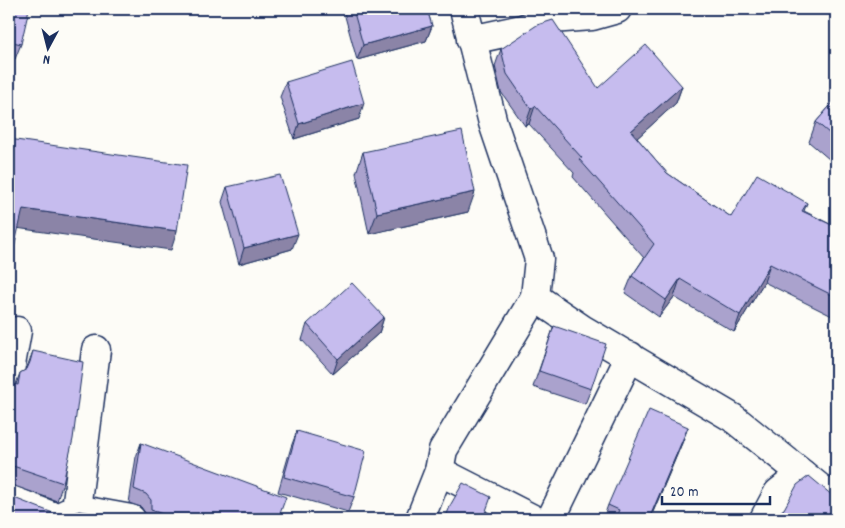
<svg xmlns="http://www.w3.org/2000/svg" width="845" height="528" font-family="Dekko,sans-serif">
  <style>
    .lines { fill: none; stroke-linecap: round; stroke-linejoin: round }
    .minor-casing { stroke: #1b2f5e; stroke-width: 31 }
    .minor { stroke: #fdfcf7; stroke-width: 28 }
    .wall { fill: #aaa2cd; stroke: #1b2f5e }
    .shaded-wall { fill: #8b84a7; stroke: #1b2f5e }
    .building { fill: #c6bcee; stroke: #1b2f5e }
  </style>
  <rect width="100%" height="100%" fill="#fdfcf7"/>
  <filter id="ink" filterUnits="userSpaceOnUse"><feTurbulence type="fractalNoise" baseFrequency=".02" numOctaves="2"/><feDisplacementMap in="SourceGraphic" scale="10" xChannelSelector="R" yChannelSelector="G"/><feConvolveMatrix kernelMatrix="1 2 1 2 8 2 1 2 1" color-interpolation-filters="sRGB"/></filter>
  <g filter="url(#ink)">
    <g class="lines">
      <defs>
        <g id="minor">
          <path d="M464 9 493 123 539 259 535 297 582 329 733 418 836 501"/>
          <path d="M471 40 522 29 551 19 592 16 617 9"/>
          <path d="M9 376 17 331"/>
          <path d="M439 471 533 519"/>
          <path d="M9 499 57 518 76 509 131 519"/>
          <path d="M76 509 96 350"/>
          <path d="M420 519 439 471 443 450 535 297"/>
          <path d="M551 519 630 356"/>
          <path d="M764 519 778 493 802 474"/>
        </g>
      </defs>
      <use href="#minor" class="minor-casing"/>
      <use href="#minor" class="minor"/>
    </g>
    <g class="wall">
      <path d="M9 9 21 44 15 59 9 57Z"/>
      <path d="M343 9H427L432 26 426 41 357 60Z"/>
      <path d="M501 49 598 88 682 86 676 103 637 138 667 173 731 217 807 203 804 211 836 227V318L764 282 734 332 674 297 659 317 625 293 632 276 644 258 573 177 574 173 529 124 525 126 501 92 495 66Z"/>
      <path d="M286 82 359 119 294 139 280 97Z"/>
      <path d="M836 99V165L809 142 816 122Z"/>
      <path d="M363 152 468 212 369 234 356 173Z"/>
      <path d="M227 187 292 249 239 264 222 202Z"/>
      <path d="M384 317 379 333 333 374 302 340 307 324Z"/>
      <path d="M554 326 591 389 585 404 533 387Z"/>
      <path d="M33 351 63 483 57 501 9 484V383L16 384 20 373 26 370Z"/>
      <path d="M688 427 682 443 650 519H603L608 505Z"/>
      <path d="M297 431 354 497 348 512 278 492 291 447Z"/>
      <path d="M141 443 278 519H146V514L141 507 129 503 136 457Z"/>
      <path d="M784 509 836 519H774L775 516Z"/>
    </g>
    <g class="shaded-wall">
      <path d="M432 26 426 41 357 60 363 45Z"/>
      <path d="M682 86 676 103 625 149 631 131Z"/>
      <path d="M364 103 359 119 294 139 299 124Z"/>
      <path d="M535 106 529 124 525 126 531 109Z"/>
      <path d="M475 192 468 212 369 234 377 213Z"/>
      <path d="M23 209 177 231 171 250 16 228Z"/>
      <path d="M298 234 292 249 239 264 244 248Z"/>
      <path d="M770 264 764 282 734 332 740 315Z"/>
      <path d="M680 279 674 297 659 317 666 300Z"/>
      <path d="M384 317 379 333 333 374 338 359Z"/>
      <path d="M688 427 682 443 650 519H649Z"/>
      <path d="M13 466 9 479V468Z"/>
    </g>
    <g class="building">
      <path d="M9 9H29L21 44 9 41Z"/>
      <path d="M353 9H427L432 26 363 45Z"/>
      <path d="M553 20 598 88 646 45 682 86 631 131 667 173 731 217 757 174 807 203 802 211 836 227V297L770 264 740 315 680 279 666 300 632 276 654 244 579 159 582 158 535 106 531 109 507 74 501 49 537 25Z"/>
      <path d="M352 62 364 103 299 124 286 82Z"/>
      <path d="M836 99V139L816 122Z"/>
      <path d="M462 131 475 192 377 213 363 152Z"/>
      <path d="M9 139 187 165 177 231 23 209 9 270Z"/>
      <path d="M280 175 298 234 244 248 227 187Z"/>
      <path d="M352 283 384 317 338 359 307 324Z"/>
      <path d="M554 326 606 344 591 389 539 371Z"/>
      <path d="M33 351 83 362 73 439 63 483 13 466 9 468V427L12 413H9V383L18 385 20 373 27 369 30 362Z"/>
      <path d="M649 410 688 427 649 519H615L619 510 608 505Z"/>
      <path d="M297 431 366 451 354 497 284 477Z"/>
      <path d="M141 443 286 497 278 519H177L151 510V500L146 494 134 489Z"/>
      <path d="M809 476 833 496 836 497V519H781L775 516 784 509 797 485Z"/>
      <path d="M463 483 491 497 483 519H445L451 504Z"/>
      <path d="M9 496 58 515 64 516 79 511 132 519H9Z"/>
    </g>
  </g>
  <rect width="845" height="528" fill="none" stroke="#fdfcf7" stroke-width="30"/>
  <rect x="15" y="15" width="815" height="498" fill="none" stroke="#1b2f5e" stroke-width="2" filter="url(#ink)"/>
  <g transform="translate(48 48) rotate(187)" stroke="#fdfcf7" stroke-width="4" paint-order="stroke">
  <path d="M0-4L9 19L0 12L-9 19Z" fill="#1b2f5e"/>
  <text y="-8" font-size="14" font-weight="bold" text-anchor="middle" fill="#1b2f5e">N</text>
  </g>
  <path d="M662 496v8h108v-8" fill="none" stroke="#1b2f5e" stroke-width="2.5"/>
  <text x="670" y="496" font-size="15" fill="#1b2f5e" stroke="#fdfcf7" stroke-width="4" paint-order="stroke">20 m</text>
</svg>
